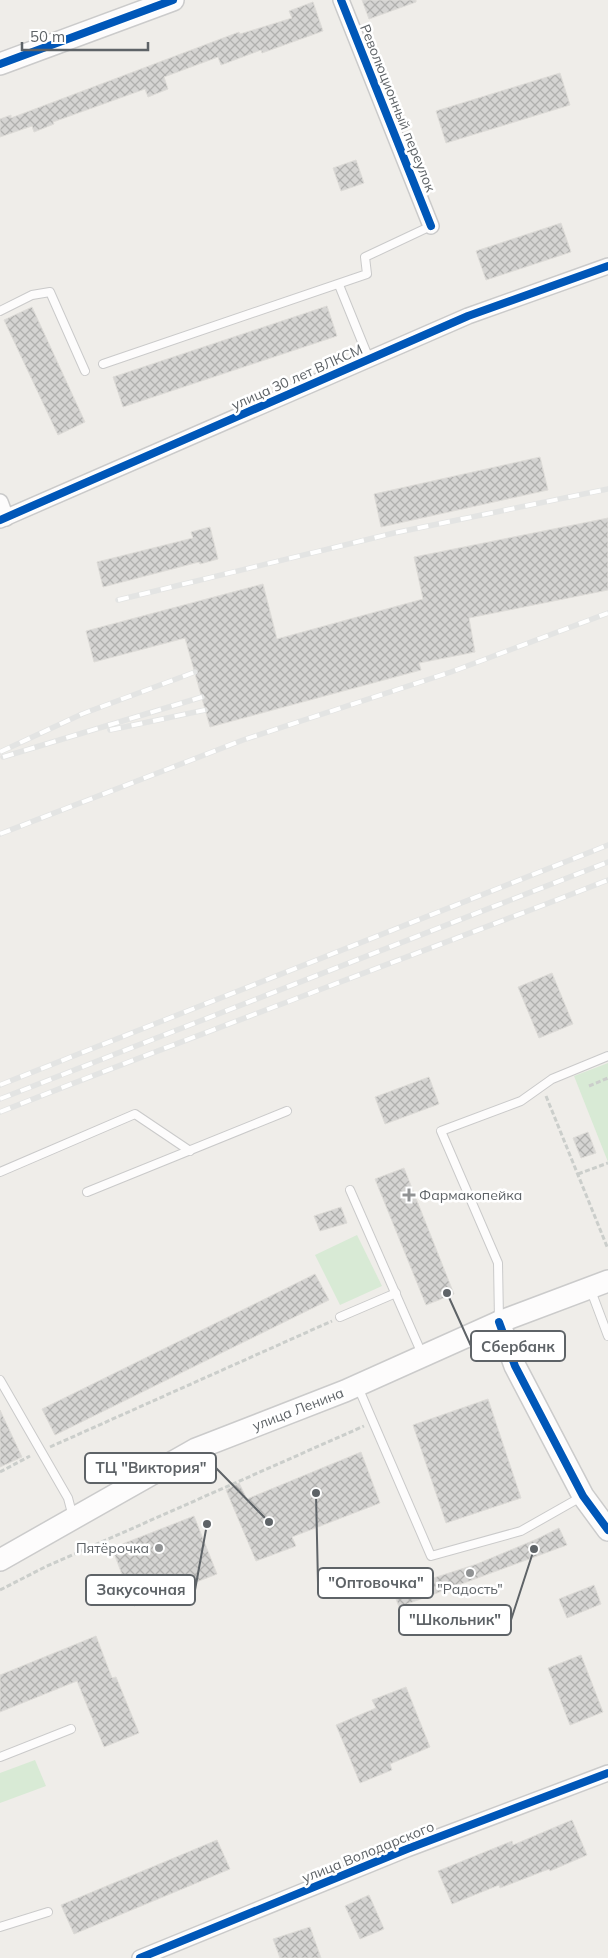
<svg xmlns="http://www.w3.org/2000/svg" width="608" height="1958" font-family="Mulish,sans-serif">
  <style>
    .green { fill: #d8ead5 }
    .building { fill: url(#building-cross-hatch); stroke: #dedcd8 }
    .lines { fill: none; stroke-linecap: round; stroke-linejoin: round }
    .lane-casing { stroke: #cacaca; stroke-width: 10 }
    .street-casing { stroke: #cacaca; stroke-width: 18 }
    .secondary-casing { stroke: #cbcbcb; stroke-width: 24 }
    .path { stroke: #cbcecb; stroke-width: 3; stroke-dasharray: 5 2.5; stroke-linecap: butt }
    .lane { stroke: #fdfcfc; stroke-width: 8 }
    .street { stroke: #fdfcfc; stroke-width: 15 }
    .secondary { stroke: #fdfcfc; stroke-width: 21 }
    .rail-casing { stroke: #e3e4e3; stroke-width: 5.5 }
    .rail { stroke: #fff; stroke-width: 4; stroke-dasharray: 11; stroke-linecap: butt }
    .cycleway-casing { stroke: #fff; stroke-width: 11 }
    .cycleway { stroke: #0057b8; stroke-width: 8 }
    .poi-dot { fill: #919394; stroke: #fff; stroke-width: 2 }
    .labels { text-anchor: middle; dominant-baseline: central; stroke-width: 5; stroke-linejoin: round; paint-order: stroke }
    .street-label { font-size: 14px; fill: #5e6367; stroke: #fff }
    .poi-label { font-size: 14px; fill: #5e6367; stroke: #fff; text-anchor: start }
    .leader { fill: none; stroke: #5e6367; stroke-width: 2 }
    .callout-dot { fill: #5e6367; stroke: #fff; stroke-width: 2 }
    .callout { fill: #fff; stroke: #5e6367; stroke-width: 2 }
    .callout-label { font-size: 15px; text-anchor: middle; font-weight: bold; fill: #5e6367 }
  </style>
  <defs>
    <pattern id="building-cross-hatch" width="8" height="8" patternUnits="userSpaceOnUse" patternTransform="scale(1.25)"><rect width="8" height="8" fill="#d5d4d2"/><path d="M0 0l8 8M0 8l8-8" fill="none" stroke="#b0b0ae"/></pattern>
  </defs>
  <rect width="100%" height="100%" fill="#efede9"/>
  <g class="green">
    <path d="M608 1063V1162L574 1076Z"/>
    <path d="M357 1235 382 1286 340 1305 315 1255Z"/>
    <path d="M35 1760 46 1786 0 1803V1773Z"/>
  </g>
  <g class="building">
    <path d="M362 0H416V2L369 19Z"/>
    <path d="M313 2 323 31 262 53 261 50 221 65 218 57 164 77 168 89 148 97 145 89 53 122 54 124 34 132 32 126 0 137V119L11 115V118L239 32 240 34 292 18 289 11Z"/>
    <path d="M560 73 570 105 446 143 436 111Z"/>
    <path d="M356 160 364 183 341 191 333 168Z"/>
    <path d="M561 223 571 252 486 280 476 251Z"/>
    <path d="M327 306 337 336 123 407 113 377Z"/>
    <path d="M32 307 85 422 58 435 4 320Z"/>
    <path d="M540 457 548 490 381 527 374 494Z"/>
    <path d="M608 518V590L469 618 475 652 419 663 421 670 210 727 185 638 94 662 86 631 263 584 277 639 423 599 414 557Z"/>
    <path d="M210 527 218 559 200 564 199 562 103 587 97 562 193 538 191 532Z"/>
    <path d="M552 973 573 1024 539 1038 518 987Z"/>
    <path d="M429 1077 439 1104 385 1124 375 1097Z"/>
    <path d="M588 1132 596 1153 581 1158 573 1138Z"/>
    <path d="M404 1168 454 1294 426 1305 375 1179Z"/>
    <path d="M341 1207 347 1223 320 1231 314 1216Z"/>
    <path d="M315 1274 329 1300 55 1435 42 1409Z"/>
    <path d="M488 1399 521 1498 446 1523 413 1425Z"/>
    <path d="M0 1410 22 1457 0 1467Z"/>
    <path d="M361 1452 380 1503 292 1537 296 1546 256 1561 226 1490 239 1483 247 1499Z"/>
    <path d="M194 1516 217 1574 134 1606 112 1548Z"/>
    <path d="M559 1528 567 1545 399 1607 393 1591 477 1564 537 1539Z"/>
    <path d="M594 1585 601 1604 567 1618 559 1599Z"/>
    <path d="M96 1636 112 1678 116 1677 139 1733 104 1747 77 1681 0 1712V1675Z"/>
    <path d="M581 1655 603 1712 570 1725 548 1668Z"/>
    <path d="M406 1687 430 1747 390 1764 392 1770 360 1783 336 1725 376 1708 372 1700Z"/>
    <path d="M572 1820 587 1855 550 1871 549 1869 500 1888 499 1885 452 1904 438 1871 512 1841 513 1845Z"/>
    <path d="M217 1840 230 1869 74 1934 61 1905Z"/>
    <path d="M369 1895 384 1929 360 1939 345 1906Z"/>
    <path d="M310 1927 321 1958H280L273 1939Z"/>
  </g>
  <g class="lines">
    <defs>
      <g id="lane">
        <path d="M339 285 369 359"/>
        <path d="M0 311 32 295 50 292 85 371"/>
        <path d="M103 364 367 274 365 257 431 226"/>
        <path d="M0 1172 135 1114 190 1151"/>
        <path d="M350 1190 422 1354"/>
        <path d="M87 1192 287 1111"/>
        <path d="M590 1288 608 1336"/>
        <path d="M340 1317 396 1293"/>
        <path d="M499 1320 498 1263 441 1131 521 1101 552 1079 608 1056"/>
        <path d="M0 1380 68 1498 73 1517"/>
        <path d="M358 1387 431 1556 521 1531 581 1497"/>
        <path d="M0 1757 71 1729"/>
        <path d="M0 1927 48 1912"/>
      </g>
      <g id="street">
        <path d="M341 0 431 226"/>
        <path d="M0 502 6 518"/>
        <path d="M0 520 468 316 608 266"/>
        <path d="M140 1958 407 1849 608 1773"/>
      </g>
      <g id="secondary">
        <path d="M0 64 173 0"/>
        <path d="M499 1322 515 1366 583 1496 608 1530"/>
        <path d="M0 1560 196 1449 345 1391 499 1322 608 1281"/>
      </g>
    </defs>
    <use href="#lane" class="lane-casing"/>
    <use href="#street" class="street-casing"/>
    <use href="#secondary" class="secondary-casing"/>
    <g class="path">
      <path d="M589 1086 608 1078"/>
      <path d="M546 1096 608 1249"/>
      <path d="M578 1174 608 1163"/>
      <path d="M50 1447 332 1321"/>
      <path d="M0 1472 30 1456"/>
      <path d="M0 1590 45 1567 364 1426"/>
    </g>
    <use href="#lane" class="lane"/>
    <use href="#street" class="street"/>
    <use href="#secondary" class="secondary"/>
    <defs>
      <g id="rail">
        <path d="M118 600 394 533 608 489"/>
        <path d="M110 730 205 710"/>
        <path d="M0 752 82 714 195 672"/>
        <path d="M3 757 202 697"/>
        <path d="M0 834 243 740 451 672 608 613"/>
        <path d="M0 1085 608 845"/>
        <path d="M0 1099 608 862"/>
        <path d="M0 1112C202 1032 406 959 608 880"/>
      </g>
    </defs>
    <use href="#rail" class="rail-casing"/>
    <use href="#rail" class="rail"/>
    <defs>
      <g id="cycleway">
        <path d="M341 0 431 226"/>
        <path d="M0 64 173 0"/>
        <path d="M0 520 468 316 608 266"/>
        <path d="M499 1322 515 1366 583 1496 608 1530"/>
        <path d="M140 1958 407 1849 608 1773"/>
      </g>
    </defs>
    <use href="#cycleway" class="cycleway-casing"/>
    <use href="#cycleway" class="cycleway"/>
  </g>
  <g class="poi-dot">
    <path d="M406.5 1187.5h5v5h5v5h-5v5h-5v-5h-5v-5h5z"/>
    <circle cx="159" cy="1548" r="5"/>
    <circle cx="470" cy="1573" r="5"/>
  </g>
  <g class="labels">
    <g class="street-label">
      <text transform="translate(398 108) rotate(68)">Революционный переулок</text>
      <text transform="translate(297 377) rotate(-24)">улица 30 лет ВЛКСМ</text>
      <text transform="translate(298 1409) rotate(-21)">улица Ленина</text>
      <text transform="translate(368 1852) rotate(-22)">улица Володарского</text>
    </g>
    <g class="poi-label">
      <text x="419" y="1195">Фармакопейка</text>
      <text x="149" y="1548" text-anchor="end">Пятёрочка</text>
      <text x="470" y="1589" text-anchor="middle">"Радость"</text>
    </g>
  </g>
  <path class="leader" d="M447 1293L471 1346M269 1522L216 1468M316 1493L318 1583M207 1524L195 1590M534 1549L511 1620"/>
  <g class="callout-dot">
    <circle cx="447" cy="1293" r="5"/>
    <circle cx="269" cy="1522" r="5"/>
    <circle cx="316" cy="1493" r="5"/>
    <circle cx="207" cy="1524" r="5"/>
    <circle cx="534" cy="1549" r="5"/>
  </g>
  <g class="callout">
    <rect x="471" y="1331" width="94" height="30" rx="5"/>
    <rect x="85" y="1453" width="131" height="30" rx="5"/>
    <rect x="318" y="1568" width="115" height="30" rx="5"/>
    <rect x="86" y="1575" width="109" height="30" rx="5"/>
    <rect x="399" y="1605" width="112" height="30" rx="5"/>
  </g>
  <g class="callout-label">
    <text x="518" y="1352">Сбербанк</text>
    <text x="151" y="1473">ТЦ "Виктория"</text>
    <text x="376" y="1588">"Оптовочка"</text>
    <text x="141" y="1595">Закусочная</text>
    <text x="455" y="1625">"Школьник"</text>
  </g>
  <path d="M22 42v8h126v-8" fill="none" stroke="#5e6367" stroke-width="2.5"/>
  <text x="30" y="42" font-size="15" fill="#5e6367" stroke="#ffffff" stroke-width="4" paint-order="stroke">50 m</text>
</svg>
